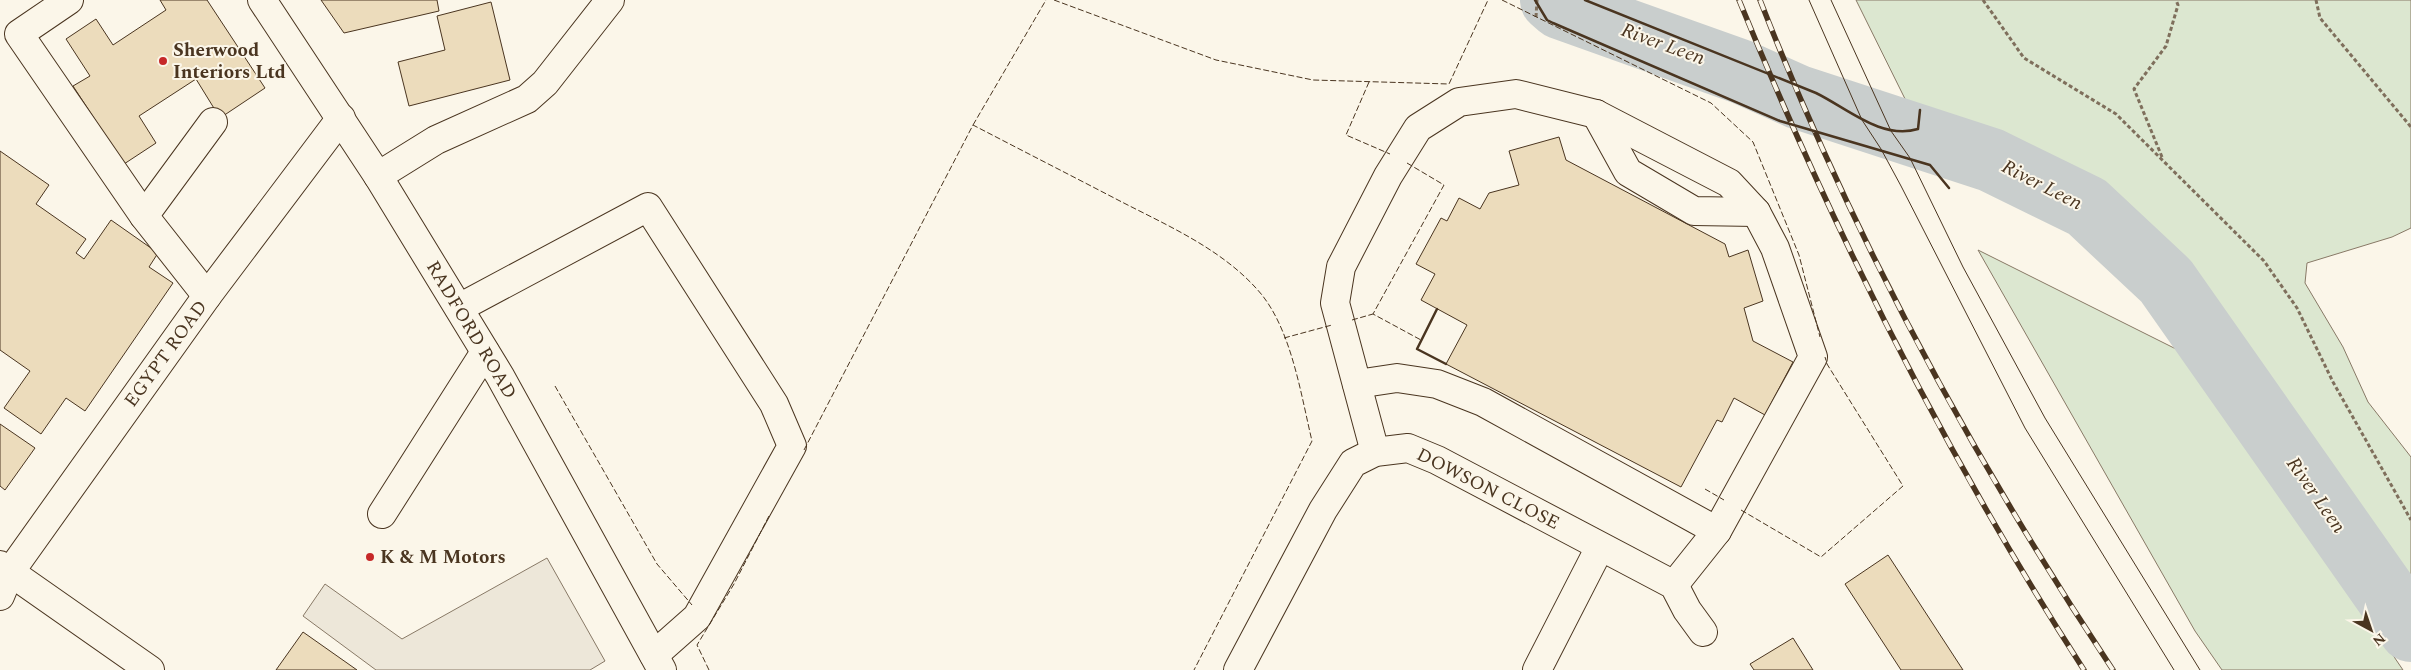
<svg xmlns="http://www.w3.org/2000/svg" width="2411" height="670" font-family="Spectral,serif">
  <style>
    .green { fill: #dce7d0; stroke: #887966 }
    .parking { fill: #ede7d9; stroke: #887966 }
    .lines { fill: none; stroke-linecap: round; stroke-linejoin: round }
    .river { stroke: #c9cecd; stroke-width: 64 }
    .building { fill: #ecdcbc; stroke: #4a3520 }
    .minor-casing { stroke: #4a3520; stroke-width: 30 }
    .path { stroke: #7f6f5c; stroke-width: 3; stroke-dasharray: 4 2.5; stroke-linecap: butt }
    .minor { stroke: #fbf6e9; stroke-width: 28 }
    .tram { stroke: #4a3520; stroke-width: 1 }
    .rail-casing { stroke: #4a3520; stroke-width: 5.5 }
    .rail { stroke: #fbf6e9; stroke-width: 4; stroke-dasharray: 11; stroke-linecap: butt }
    .fence { stroke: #4a3520; stroke-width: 1; stroke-dasharray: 6 2.5; stroke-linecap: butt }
    .wall { stroke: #4a3520; stroke-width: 2.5 }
    .poi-dot { fill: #c62828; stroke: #fbf6e9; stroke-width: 2 }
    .labels { text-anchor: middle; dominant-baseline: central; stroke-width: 4; stroke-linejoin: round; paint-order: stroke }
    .poi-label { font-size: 19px; font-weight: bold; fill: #4a3520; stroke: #fbf6e9; text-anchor: start }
    .street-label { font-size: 19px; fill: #4a3520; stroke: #fbf6e9 }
    .water-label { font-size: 20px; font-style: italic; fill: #4a3520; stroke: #fbf6e9 }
  </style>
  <rect width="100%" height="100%" fill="#fbf6e9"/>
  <g class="green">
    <path d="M1856 0H2411V228L2392 237 2307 263 2305 283 2343 347 2368 402 2411 457V593L2216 311 2183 267 2145 228 2071 174 1929 126 1913 115Z"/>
    <path d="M1978 250 2190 356 2403 670H2222L2195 631Z"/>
  </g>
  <path class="parking" d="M547 558 605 661 590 670H376L303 616 325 584 402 639Z"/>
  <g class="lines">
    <path class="river" d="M1552 0 1560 7 1742 72 1798 97 1991 160 2087 207 2166 281 2411 630"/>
  </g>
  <g class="building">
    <path d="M160 0H207L265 88 220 118 196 79 139 116 156 143 124 164 73 86 90 76 66 39 96 19 113 45 166 10Z"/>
    <path d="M321 0H437L439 11 344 33Z"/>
    <path d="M491 2 510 80 409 106 398 62 445 50 437 16Z"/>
    <path d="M1559 137 1566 160 1725 244 1729 257 1748 250 1763 301 1744 308 1753 341 1793 362 1765 415 1734 398 1722 422 1717 420 1681 487 1446 364 1467 325 1421 300 1435 274 1416 264 1441 218 1447 221 1459 198 1480 209 1489 193 1519 185 1509 151Z"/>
    <path d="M0 151 49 185 36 204 86 239 76 253 84 259 111 220 158 253 149 267 173 283 85 411 66 398 41 434 4 408 30 371 0 350Z"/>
    <path d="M0 424 35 448 5 490 0 486Z"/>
    <path d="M1888 555 1963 670H1901L1845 584Z"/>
    <path d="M303 632 357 670H276Z"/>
    <path d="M1793 638 1813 670H1754L1750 664Z"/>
  </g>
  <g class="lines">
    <defs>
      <g id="minor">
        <path d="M69 0 19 34 144 216 207 296"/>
        <path d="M262 0 378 176 500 376 662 670"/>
        <path d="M1596 114 1628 172 1694 211 1756 212"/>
        <path d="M378 176 436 140 527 99 545 83 610 0"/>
        <path d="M144 216 213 122"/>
        <path d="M459 308 648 207 774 404 792 446 697 617 654 655"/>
        <path d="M1357 384 1397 378 1437 384 1483 402 1717 531"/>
        <path d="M1375 452 1335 303 1341 267 1388 176 1418 128 1459 102 1516 94 1596 114 1729 183 1756 212 1775 248 1813 357 1717 531 1674 585"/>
        <path d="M382 514 485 352"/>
        <path d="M0 565 150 670"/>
        <path d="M0 596 10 572 207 296 341 118"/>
        <path d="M1238 670 1323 510 1353 463 1375 452 1408 448 1437 460 1674 585 1687 610 1703 632"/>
        <path d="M1537 670 1600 547"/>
      </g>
    </defs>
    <use href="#minor" class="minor-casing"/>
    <g class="path">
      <path d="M1983 0 2024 58 2116 114 2264 261 2297 308 2333 382 2411 520"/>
      <path d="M2316 0 2320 18 2411 127"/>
      <path d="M1536 17 1537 0"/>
      <path d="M2162 157 2134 89 2166 46 2178 5 2176 0"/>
    </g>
    <use href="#minor" class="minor"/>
    <g class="tram">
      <path d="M1809 0 1862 120 1881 149 1901 186 2025 428 2174 670"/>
      <path d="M1831 0 1891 131 1910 158 1963 267 2045 418 2200 670"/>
    </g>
    <defs>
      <g id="rail">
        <path d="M1739 0C1834 233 1947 458 2084 670"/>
        <path d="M1760 0C1852 236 1973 459 2113 670"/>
      </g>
    </defs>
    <use href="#rail" class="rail-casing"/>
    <use href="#rail" class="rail"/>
    <g class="fence">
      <path d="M1054 0 1216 60 1313 80 1449 84 1488 0"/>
      <path d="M1502 0 1711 103 1753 142 1799 255 1820 337"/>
      <path d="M1369 82 1346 135 1390 154"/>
      <path d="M973 125 1046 0"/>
      <path d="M1407 163 1444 185 1373 314 1421 340"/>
      <path d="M1352 320 1373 314"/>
      <path d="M1284 338 1332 325"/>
      <path d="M555 386 657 564 692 605"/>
      <path d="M804 450 973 125C1021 150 1070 175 1118 200 1168 226 1225 250 1262 295 1292 333 1301 395 1312 441L1194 670"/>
      <path d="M1705 489 1724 500"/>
      <path d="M1741 510 1821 557 1903 486 1827 364 1825 357"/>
      <path d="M709 670 697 645 734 584 769 516"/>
    </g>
    <g class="wall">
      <path d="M1535 0 1547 20 1553 23 1780 121 1930 165 1949 188"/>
      <path d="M1585 0 1816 93C1847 108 1881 140 1918 129L1920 110"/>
      <path d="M1437 309 1417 349 1446 364"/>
    </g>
  </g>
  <g class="poi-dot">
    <circle cx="163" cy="61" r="5"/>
    <circle cx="370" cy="557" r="5"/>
  </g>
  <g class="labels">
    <g class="poi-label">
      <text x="173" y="50">Sherwood<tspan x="173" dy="22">Interiors Ltd</tspan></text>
      <text x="380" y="557">K &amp; M Motors</text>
    </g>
    <g class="street-label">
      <text transform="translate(471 330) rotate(59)">RADFORD ROAD</text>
      <text transform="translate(166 354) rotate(-54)">EGYPT ROAD</text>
      <text transform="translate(1488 489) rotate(27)">DOWSON CLOSE</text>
    </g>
    <g class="water-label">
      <text transform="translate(1663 44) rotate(20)">River Leen</text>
      <text transform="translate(2042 185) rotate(27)">River Leen</text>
      <text transform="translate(2316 495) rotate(55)">River Leen</text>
    </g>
  </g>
  <g transform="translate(2371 630) rotate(140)" stroke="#fbf6e9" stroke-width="4" paint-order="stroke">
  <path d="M0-4L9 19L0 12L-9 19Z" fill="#4a3520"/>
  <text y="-8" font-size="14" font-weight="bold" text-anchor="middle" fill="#4a3520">N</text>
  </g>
</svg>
